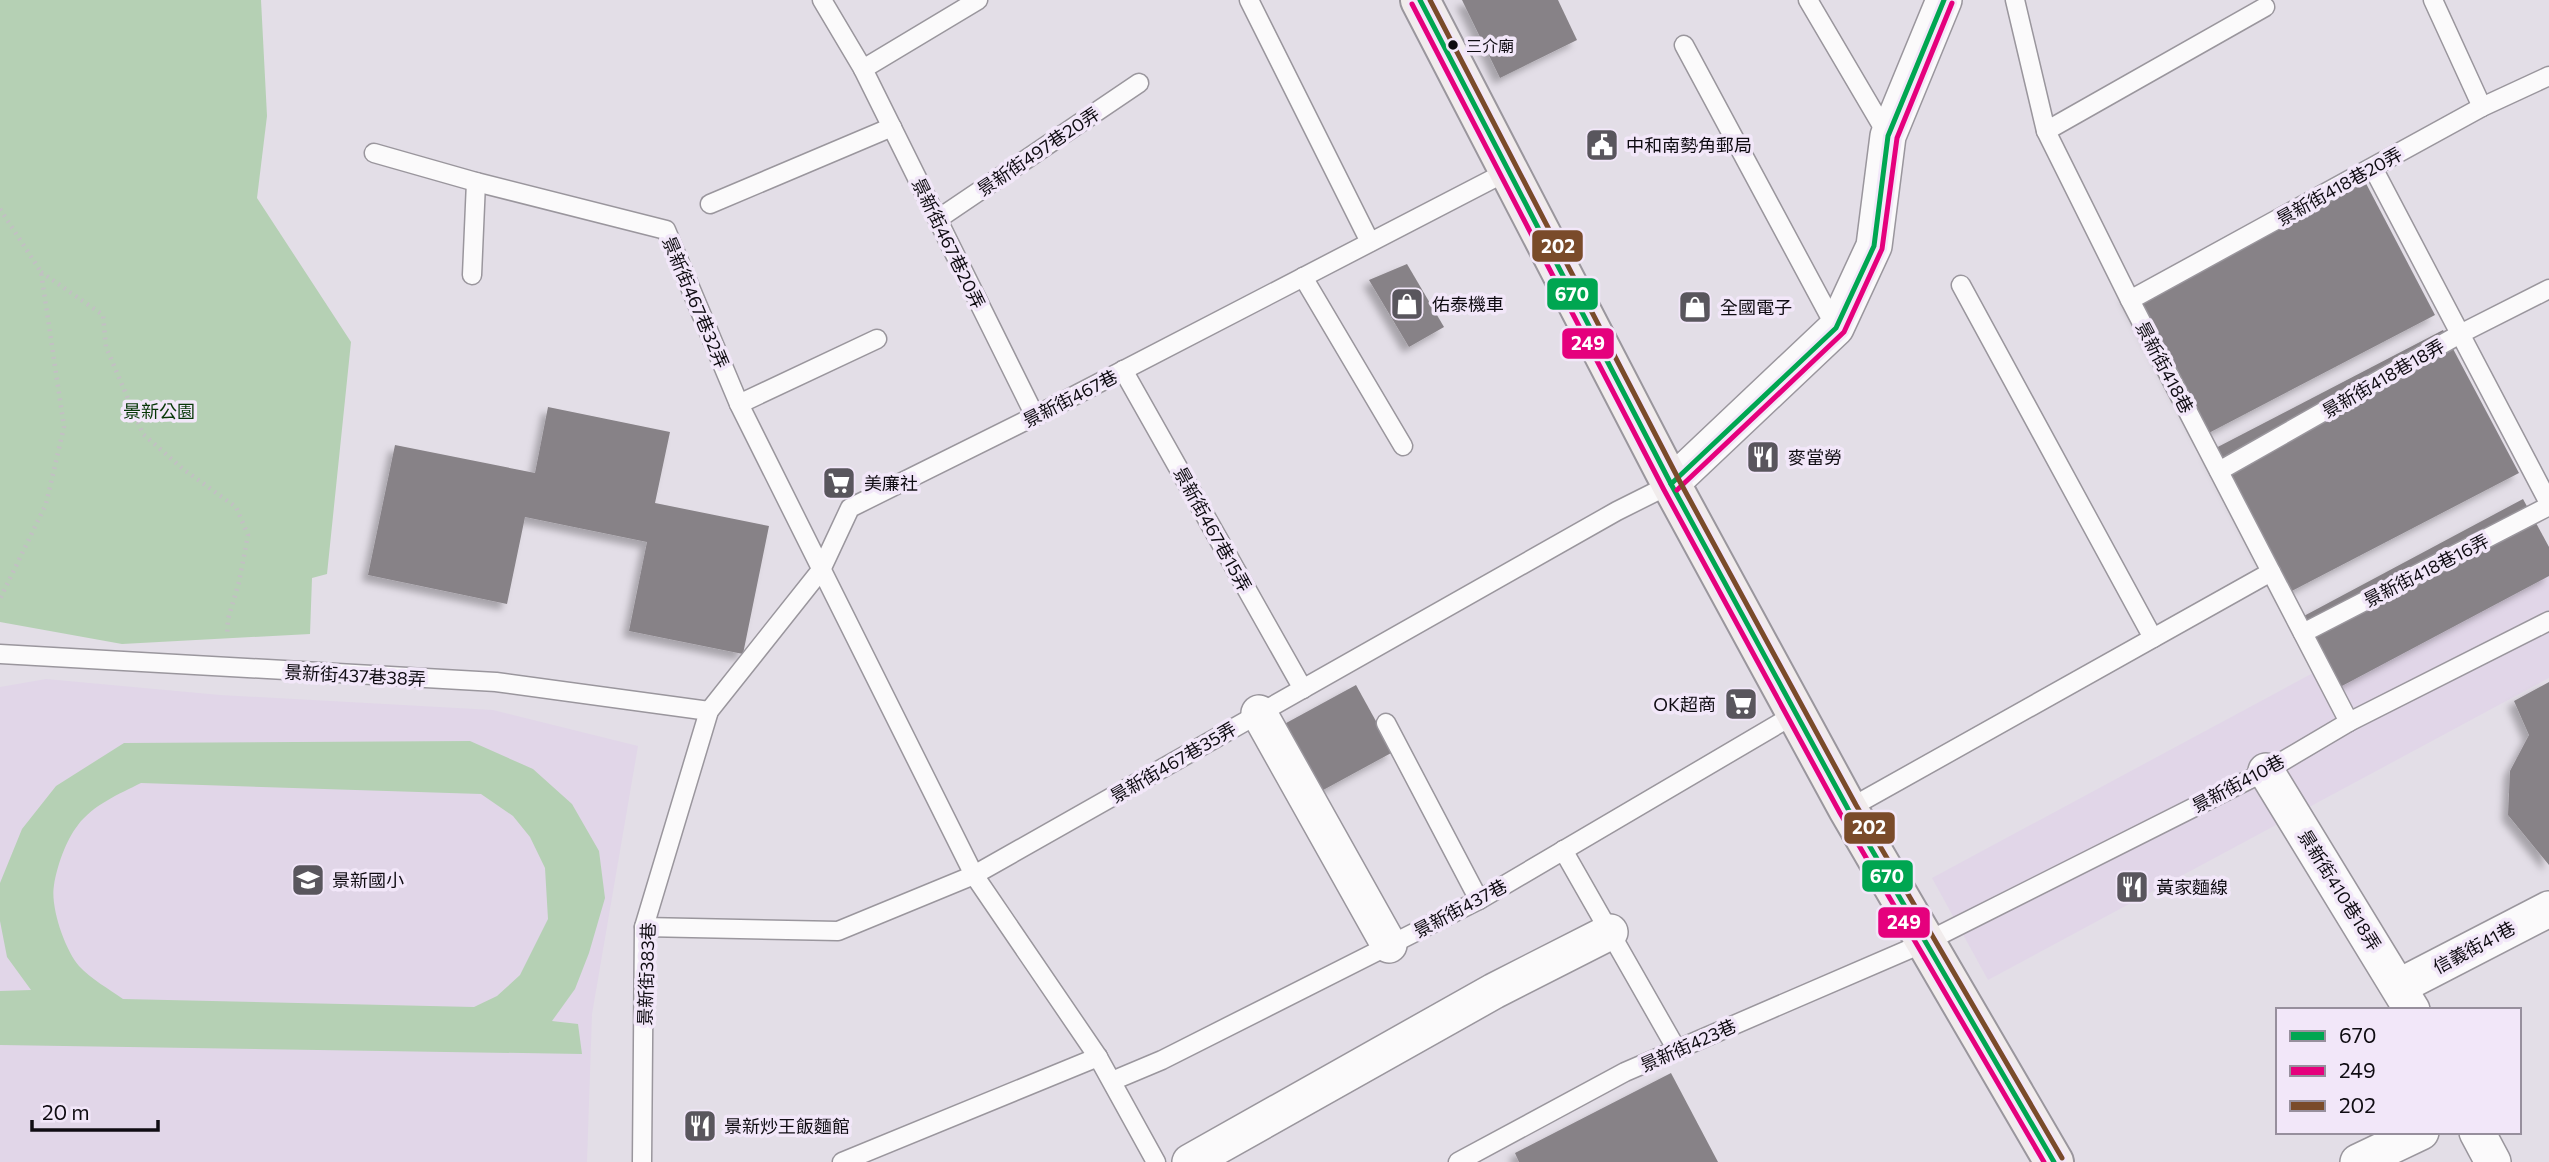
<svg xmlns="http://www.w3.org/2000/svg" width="2549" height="1162" font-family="Commissioner,'Noto Sans TC',sans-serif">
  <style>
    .built { fill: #e1d6e8 }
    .green { fill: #b5d0b4; fill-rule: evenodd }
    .building { fill: #878287; filter: url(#shadow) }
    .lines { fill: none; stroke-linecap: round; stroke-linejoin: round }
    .lane-casing { stroke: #9a969d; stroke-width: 21 }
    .street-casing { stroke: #9a969d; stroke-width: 38 }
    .secondary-casing { stroke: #9a969d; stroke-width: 42 }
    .path { stroke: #c2c0c3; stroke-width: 4.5; stroke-dasharray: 2 5; stroke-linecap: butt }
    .lane { stroke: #fbfafb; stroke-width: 18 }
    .street { stroke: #fbfafb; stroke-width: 35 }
    .secondary { stroke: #f1ecec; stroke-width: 38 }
    .bus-1-casing { stroke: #f2e7f9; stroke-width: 10 }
    .bus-2-casing { stroke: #f2e7f9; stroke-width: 10 }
    .bus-3-casing { stroke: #f2e7f9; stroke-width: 10 }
    .bus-1 { stroke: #00a651; stroke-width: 5 }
    .bus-2 { stroke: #e5007d; stroke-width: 5 }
    .bus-3 { stroke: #7a4b2a; stroke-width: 5 }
    .bus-dot { fill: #0f0c12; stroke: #f2e7f9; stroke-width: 2.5 }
    .labels { text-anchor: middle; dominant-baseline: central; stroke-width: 7; stroke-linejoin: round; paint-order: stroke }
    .bus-label { font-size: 16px; fill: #0f0c12; stroke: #f2e7f9; text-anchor: start }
    .poi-label { font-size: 18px; fill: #0f0c12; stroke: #f2e7f9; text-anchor: start }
    .street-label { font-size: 18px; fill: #0f0c12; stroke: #f2e7f9 }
    .park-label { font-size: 18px; fill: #073707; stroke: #f2e7f9 }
    .line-badge { stroke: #f2e7f9; stroke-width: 2.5 }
    .badge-label { font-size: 19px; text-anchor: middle; font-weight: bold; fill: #fff }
  </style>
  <defs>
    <filter id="shadow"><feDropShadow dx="-6" dy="6" stdDeviation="3.5" flood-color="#0004"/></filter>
  </defs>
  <rect width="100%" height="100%" fill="#e3dee7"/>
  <g class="built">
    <path d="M2549 546V678L1988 980 1932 878Z"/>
    <path d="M46 679 220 695 493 710 638 746 592 1014 587 1162H0V687Z"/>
  </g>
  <g class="green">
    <path d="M0 0H261L267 116 257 198 351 342 327 574 312 578 310 634 122 644 0 622Z"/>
    <path d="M470 741 533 769 572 804 599 851 605 898 589 953 575 989 552 1021 578 1024 582 1054 0 1045V991L31 990 7 957 0 921V883L22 829 56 786 124 743ZM141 783 481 794 513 816 530 837 545 868 548 919 520 975 497 996 474 1007 123 999C109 989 91 979 79 966 65 950 50 907 54 885 57 866 66 840 78 825 93 805 119 794 141 783Z"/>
  </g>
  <g class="building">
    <path d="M1462 0H1558L1577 40 1500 78Z"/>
    <path d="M2360 172 2435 315 2203 436 2127 294Z"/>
    <path d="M1407 264 1444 327 1409 347 1369 280Z"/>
    <path d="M2443 330 2519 473 2286 594 2210 451Z"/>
    <path d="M548 407 670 432 655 503 769 526 743 654 629 631 647 542 525 517 507 604 368 575 395 445 535 473Z"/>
    <path d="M2523 499 2549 547V576L2340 687 2302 617Z"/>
    <path d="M2549 682V865L2508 815 2510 771 2529 735 2514 701Z"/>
    <path d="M1356 685 1393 752 1314 795 1277 728Z"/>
    <path d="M1671 1073 1718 1162H1519L1515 1153Z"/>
  </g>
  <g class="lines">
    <defs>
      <g id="lane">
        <path d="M822 0 863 69 1035 416"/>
        <path d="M1249 0 1370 242"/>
        <path d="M1808 0 1888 136"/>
        <path d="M2015 0 2046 131 2130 300 2349 722"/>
        <path d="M2433 0 2482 107"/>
        <path d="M1684 45 1836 328"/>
        <path d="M863 69 978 0"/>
        <path d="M2046 131 2265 7"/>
        <path d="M374 153 476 182 666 230 739 404 974 875 1098 1057 1156 1162"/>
        <path d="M2373 168 2549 503"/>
        <path d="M710 204 892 127"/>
        <path d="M938 219 1139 83"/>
        <path d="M472 275 476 182"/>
        <path d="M1303 277 1403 446"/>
        <path d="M1961 285 2153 638"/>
        <path d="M2130 300 2482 107 2549 76"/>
        <path d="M1123 370 1303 689"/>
        <path d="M739 404 877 339"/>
        <path d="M2219 471 2460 334 2549 289"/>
        <path d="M2303 633 2549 506"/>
        <path d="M0 654 496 682 709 711"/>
        <path d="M1386 723 1479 900"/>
        <path d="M1848 809 2271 572"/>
        <path d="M1563 850 1677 1050"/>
        <path d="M644 927 838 931 974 875 1617 511 1671 484"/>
        <path d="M1112 1081 1162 1060 1479 900 1797 713"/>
        <path d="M642 1162 644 927 709 711 821 570 850 508 1035 416 1508 171"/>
        <path d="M842 1162 1098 1057"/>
        <path d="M1458 1162 1625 1072 1926 942 2266 771 2349 722 2549 621"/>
      </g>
      <g id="street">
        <path d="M1671 484 1836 328 1874 246 1888 136 1944 0"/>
        <path d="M1259 713 1389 945"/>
        <path d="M2266 771 2412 1010"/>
        <path d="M2400 986 2549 909"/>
        <path d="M2477 1132 2493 1162"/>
        <path d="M1190 1162 1494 991 1610 932"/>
        <path d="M2358 1162 2421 1132"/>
      </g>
      <path id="secondary" d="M1420 0 1671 484 1848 809 2054 1162"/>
    </defs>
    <use href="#lane" class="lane-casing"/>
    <use href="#street" class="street-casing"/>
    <use href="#secondary" class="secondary-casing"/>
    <g class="path">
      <path d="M0 209 41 272 64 427 46 504 0 599"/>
      <path d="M41 272 103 315 106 347 143 434 183 469 236 507 248 535 239 582 228 619 227 636"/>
    </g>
    <use href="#lane" class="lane"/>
    <use href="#street" class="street"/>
    <use href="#secondary" class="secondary"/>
    <defs>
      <g id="bus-1">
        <path d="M1420 0 1671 484 1848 809 2054 1162"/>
        <path d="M1671 484 1836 328 1874 246 1888 136 1944 0"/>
      </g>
      <g id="bus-2">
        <path d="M1412 4 1663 488 1840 813 2044 1162"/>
        <path d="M1677 490 1844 332 1882 249 1897 138 1952 3"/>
      </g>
      <path id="bus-3" d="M1430 0 1679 480 1856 805 2062 1158"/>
    </defs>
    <use href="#bus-1" class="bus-1-casing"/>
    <use href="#bus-2" class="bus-2-casing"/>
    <use href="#bus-3" class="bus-3-casing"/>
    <use href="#bus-1" class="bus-1"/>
    <use href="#bus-2" class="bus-2"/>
    <use href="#bus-3" class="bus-3"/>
  </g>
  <defs>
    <symbol id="civic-square" viewBox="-11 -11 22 22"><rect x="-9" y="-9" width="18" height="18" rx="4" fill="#59565d" stroke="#f2e7f9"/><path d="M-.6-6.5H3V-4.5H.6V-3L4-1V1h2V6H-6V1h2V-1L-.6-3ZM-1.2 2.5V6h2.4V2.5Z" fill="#fff"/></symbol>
    <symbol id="shop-square" viewBox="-11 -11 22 22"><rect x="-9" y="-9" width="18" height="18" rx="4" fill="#59565d" stroke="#f2e7f9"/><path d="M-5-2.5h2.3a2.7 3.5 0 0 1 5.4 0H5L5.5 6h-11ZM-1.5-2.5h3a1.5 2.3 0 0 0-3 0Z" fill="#fff"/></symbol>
    <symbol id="restaurant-square" viewBox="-11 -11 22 22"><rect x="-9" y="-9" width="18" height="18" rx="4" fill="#59565d" stroke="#f2e7f9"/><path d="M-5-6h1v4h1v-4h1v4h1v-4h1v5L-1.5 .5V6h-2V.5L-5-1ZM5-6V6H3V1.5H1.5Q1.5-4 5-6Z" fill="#fff"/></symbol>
    <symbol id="supermarket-square" viewBox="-11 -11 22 22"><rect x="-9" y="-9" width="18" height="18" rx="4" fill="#59565d" stroke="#f2e7f9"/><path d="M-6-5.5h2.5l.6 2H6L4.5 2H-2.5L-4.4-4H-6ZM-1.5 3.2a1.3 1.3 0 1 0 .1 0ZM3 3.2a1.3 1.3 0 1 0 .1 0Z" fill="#fff"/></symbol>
    <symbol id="school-square" viewBox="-11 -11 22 22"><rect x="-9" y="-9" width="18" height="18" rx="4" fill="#59565d" stroke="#f2e7f9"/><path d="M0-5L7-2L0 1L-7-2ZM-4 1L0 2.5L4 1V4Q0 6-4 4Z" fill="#fff"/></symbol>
  </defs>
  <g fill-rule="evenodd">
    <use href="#civic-square" x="1583" y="126" width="38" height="38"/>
    <use href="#shop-square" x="1388" y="285" width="38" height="38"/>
    <use href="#shop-square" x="1676" y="288" width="38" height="38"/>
    <use href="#restaurant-square" x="1744" y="438" width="38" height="38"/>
    <use href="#supermarket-square" x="820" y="464" width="38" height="38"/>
    <use href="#supermarket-square" x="1722" y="685" width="38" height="38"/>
    <use href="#school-square" x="289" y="861" width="38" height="38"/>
    <use href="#restaurant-square" x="2113" y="868" width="38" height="38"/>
    <use href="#restaurant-square" x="681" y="1107" width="38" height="38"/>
  </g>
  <circle class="bus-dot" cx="1453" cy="45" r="6"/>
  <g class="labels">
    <g class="bus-label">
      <text x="1466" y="45">三介廟</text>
    </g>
    <g class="poi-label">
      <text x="1626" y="145">中和南勢角郵局</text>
      <text x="1432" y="304">佑泰機車</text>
      <text x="1720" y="307">全國電子</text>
      <text x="1788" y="457">麥當勞</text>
      <text x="864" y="483">美廉社</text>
      <text x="1716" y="704" text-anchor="end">OK超商</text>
      <text x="332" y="880">景新國小</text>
      <text x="2156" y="887">黃家麵線</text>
      <text x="724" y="1126">景新炒王飯麵館</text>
    </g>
    <g class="street-label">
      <text transform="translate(1038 151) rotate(-34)">景新街497巷20弄</text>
      <text transform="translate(2339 186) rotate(-29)">景新街418巷20弄</text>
      <text transform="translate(949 243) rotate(64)">景新街467巷20弄</text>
      <text transform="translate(696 302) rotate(67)">景新街467巷32弄</text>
      <text transform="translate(2165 367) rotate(62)">景新街418巷</text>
      <text transform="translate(2383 378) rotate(-30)">景新街418巷18弄</text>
      <text transform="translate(1070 398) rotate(-27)">景新街467巷</text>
      <text transform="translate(1213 529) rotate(61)">景新街467巷15弄</text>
      <text transform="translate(2426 570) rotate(-27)">景新街418巷16弄</text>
      <text transform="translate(355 675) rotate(3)">景新街437巷38弄</text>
      <text transform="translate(1173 762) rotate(-30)">景新街467巷35弄</text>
      <text transform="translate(2238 783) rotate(-28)">景新街410巷</text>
      <text transform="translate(2340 890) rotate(58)">景新街410巷18弄</text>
      <text transform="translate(1460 908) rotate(-28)">景新街437巷</text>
      <text transform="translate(2474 947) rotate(-28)">信義街41巷</text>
      <text transform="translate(646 974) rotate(-88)">景新街383巷</text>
      <text transform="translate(1688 1045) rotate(-24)">景新街423巷</text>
    </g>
    <g class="park-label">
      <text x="159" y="411">景新公園</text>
    </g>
  </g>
  <g class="line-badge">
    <rect x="1531" y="229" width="53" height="34" rx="7" fill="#7a4b2a"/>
    <rect x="1546" y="277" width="53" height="34" rx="7" fill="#00a651"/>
    <rect x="1561" y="327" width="54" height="33" rx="7" fill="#e5007d"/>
    <rect x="1843" y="811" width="53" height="34" rx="7" fill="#7a4b2a"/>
    <rect x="1861" y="859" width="53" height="34" rx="7" fill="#00a651"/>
    <rect x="1877" y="906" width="54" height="33" rx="7" fill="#e5007d"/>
  </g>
  <g class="badge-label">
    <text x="1558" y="253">202</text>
    <text x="1572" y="301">670</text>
    <text x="1588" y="350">249</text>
    <text x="1869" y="834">202</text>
    <text x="1887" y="883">670</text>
    <text x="1904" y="929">249</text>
  </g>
  <rect x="2276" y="1008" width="245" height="126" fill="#f2e7f9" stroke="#978f9d" stroke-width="2"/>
  <rect x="2290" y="1031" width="35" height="10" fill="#00a651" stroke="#978f9d" stroke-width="2"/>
  <text x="2339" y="1043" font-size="21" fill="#0f0c12">670</text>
  <rect x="2290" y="1066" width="35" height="10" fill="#e5007d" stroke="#978f9d" stroke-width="2"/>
  <text x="2339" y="1078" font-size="21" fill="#0f0c12">249</text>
  <rect x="2290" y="1101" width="35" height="10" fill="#7a4b2a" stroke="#978f9d" stroke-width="2"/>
  <text x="2339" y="1113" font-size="21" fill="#0f0c12">202</text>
  <path d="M32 1120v10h126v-10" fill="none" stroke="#0f0c12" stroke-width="3.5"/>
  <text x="42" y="1120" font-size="21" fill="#0f0c12" stroke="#f2e7f9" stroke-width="5" paint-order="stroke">20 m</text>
</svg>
